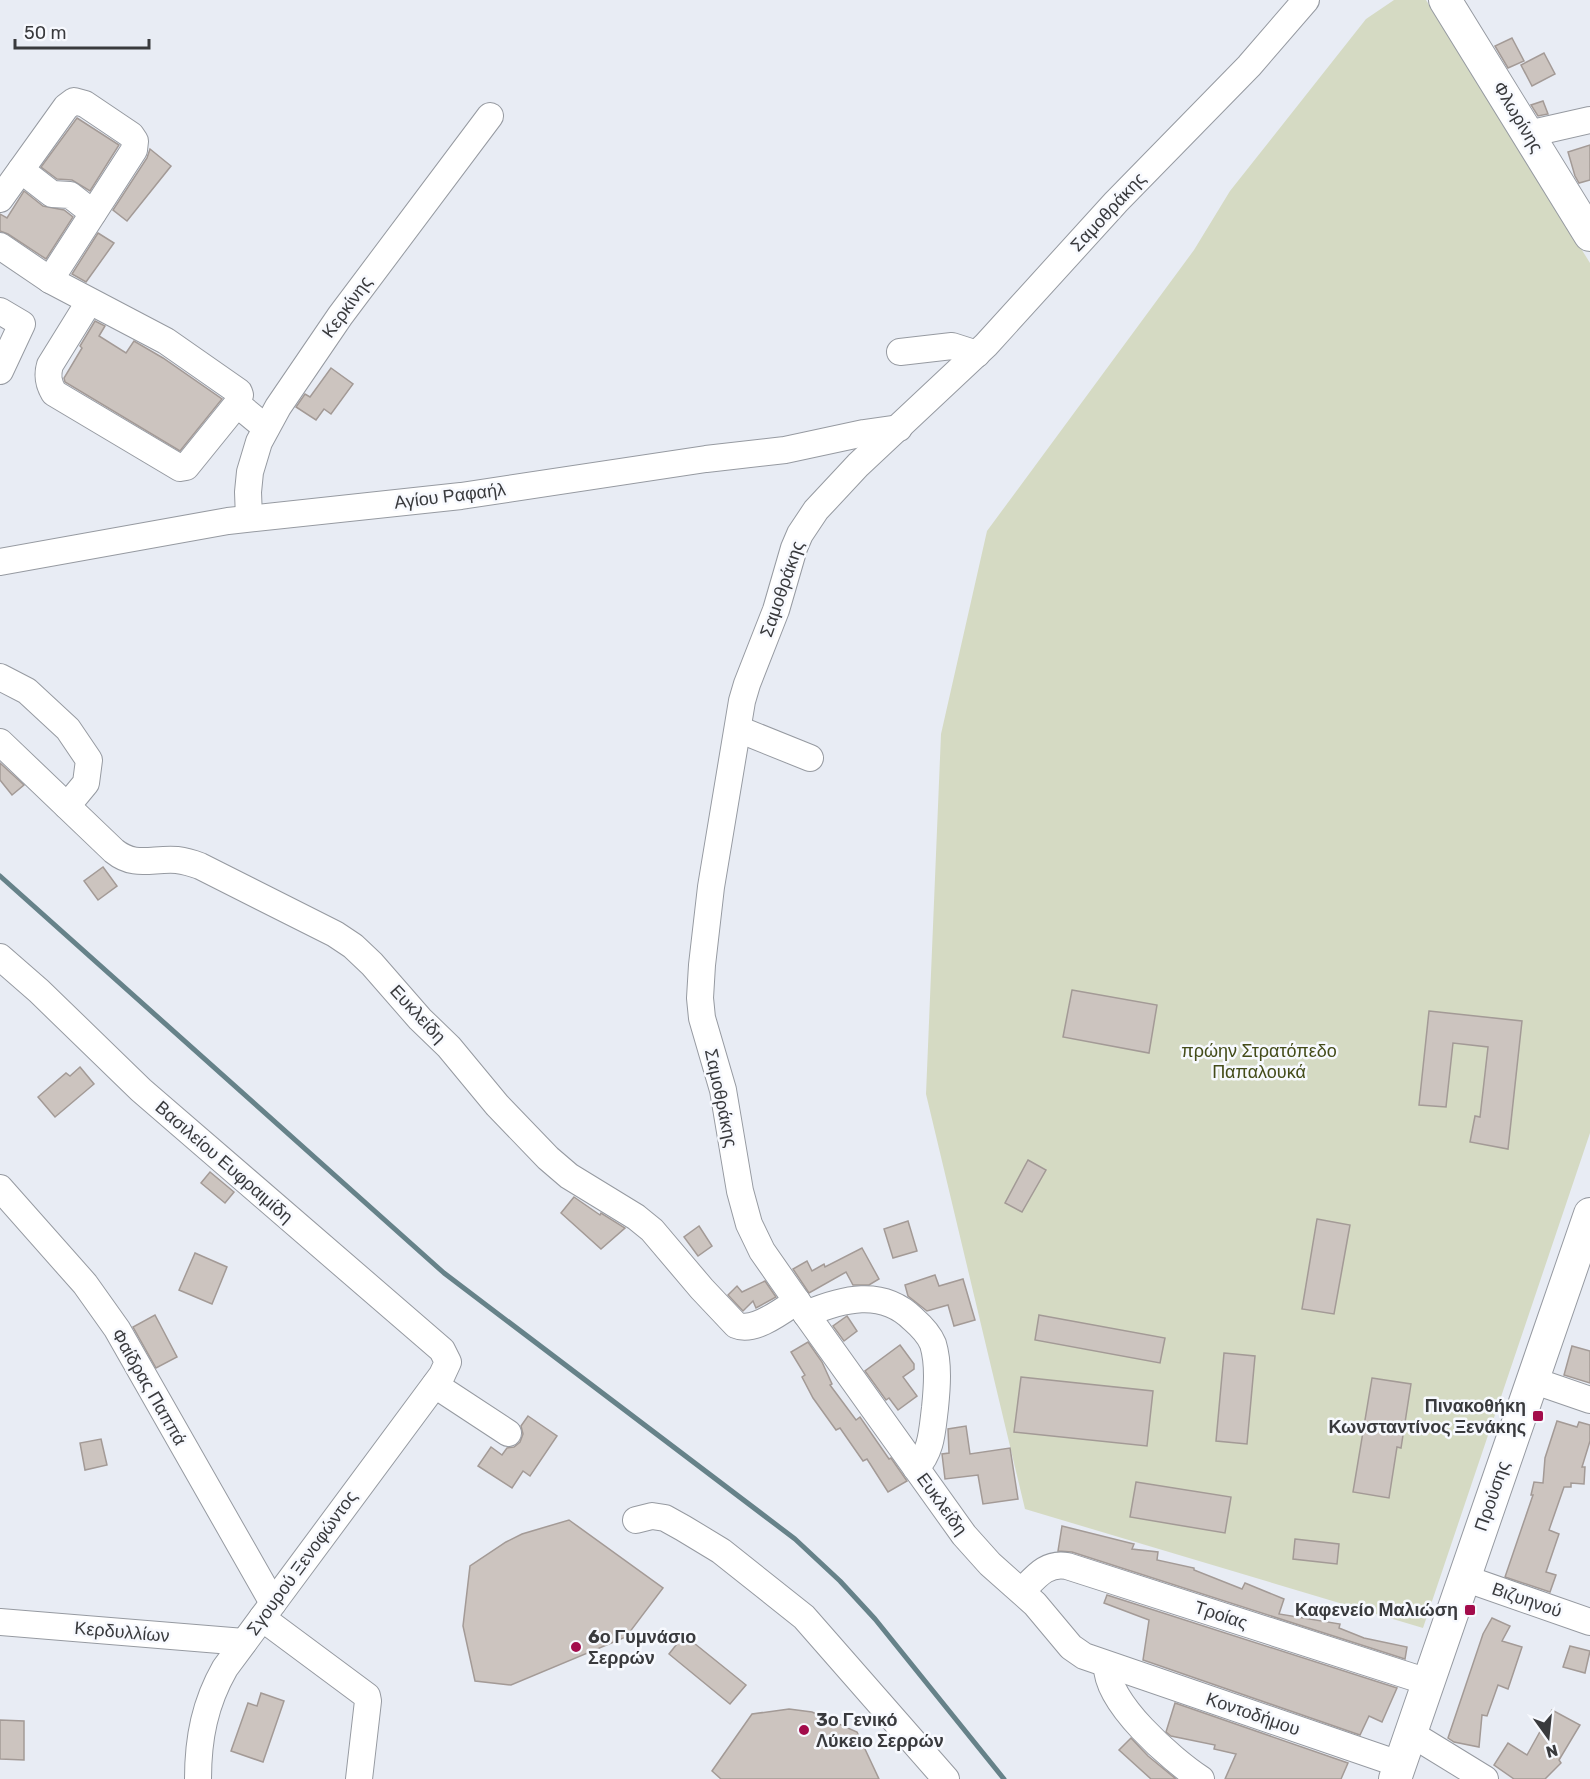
<svg xmlns="http://www.w3.org/2000/svg" width="1590" height="1779" font-family="Rubik,sans-serif">
  <style>
    .green { fill: #d5dac3 }
    .lines { fill: none; stroke-linecap: round; stroke-linejoin: round }
    .stream { stroke: #668289; stroke-width: 5 }
    .building { fill: #ccc4bf; stroke: #a39a96; stroke-width: 1.5 }
    .minor-casing { stroke: #969aa1; stroke-width: 28 }
    .major-casing { stroke: #969aa1; stroke-width: 34 }
    .minor { stroke: #fff; stroke-width: 26 }
    .major { stroke: #fff; stroke-width: 32 }
    .poi-dot { fill: #a30c4b; stroke: #f7f9fe; stroke-width: 2 }
    .labels { text-anchor: middle; dominant-baseline: central; stroke-width: 5; stroke-linejoin: round; paint-order: stroke }
    .street-label { font-size: 18px; fill: #393a3d; stroke: #f7f9fe }
    .park-label { font-size: 18px; fill: #444c19; stroke: #f7f9fe }
    .poi-label { font-size: 18px; font-weight: bold; fill: #393a3d; stroke: #f7f9fe; text-anchor: end }
  </style>
  <rect width="100%" height="100%" fill="#e8ecf4"/>
  <path class="green" d="M1394 0H1426L1590 263V1133L1423 1628 1025 1509 926 1094 941 734 987 531 1194 250 1230 191 1366 19Z"/>
  <g class="lines">
    <path class="stream" d="M0 876 444 1273 795 1539 840 1581 875 1619 1004 1779"/>
  </g>
  <g class="building">
    <path d="M1512 38 1524 61 1508 68 1495 46Z"/>
    <path d="M1544 53 1555 74 1532 86 1521 65Z"/>
    <path d="M1543 101 1548 114 1538 116 1531 105Z"/>
    <path d="M77 118 119 145 90 191 72 180 57 179 41 167Z"/>
    <path d="M1590 145V180L1579 183 1575 176 1568 152Z"/>
    <path d="M150 149 171 166 127 221 113 210 147 158Z"/>
    <path d="M24 191 43 206 64 210 73 217 46 259 8 234 0 231V214L7 218Z"/>
    <path d="M98 233 114 243 86 282 72 274Z"/>
    <path d="M95 321 105 326 99 336 126 353 134 341 163 358 222 399 180 451 65 382 64 378 82 348 80 346Z"/>
    <path d="M331 368 353 384 331 414 324 409 316 420 296 407 305 394 310 397Z"/>
    <path d="M0 763 24 785 12 795 0 780Z"/>
    <path d="M103 867 117 886 98 900 84 881Z"/>
    <path d="M1072 990 1157 1005 1149 1053 1063 1037Z"/>
    <path d="M1429 1011 1522 1021 1508 1149 1470 1142 1475 1116 1480 1117 1488 1047 1453 1043 1446 1107 1419 1105Z"/>
    <path d="M80 1067 94 1084 55 1117 38 1097 66 1073 70 1076Z"/>
    <path d="M1028 1160 1046 1170 1022 1212 1005 1203Z"/>
    <path d="M210 1172 234 1192 225 1203 201 1183Z"/>
    <path d="M574 1197 600 1215 601 1213 625 1228 601 1249 561 1213Z"/>
    <path d="M1317 1219 1350 1225 1334 1314 1302 1309Z"/>
    <path d="M908 1221 917 1251 893 1258 884 1229Z"/>
    <path d="M699 1226 712 1246 698 1256 684 1237Z"/>
    <path d="M862 1248 879 1279 869 1285H853L846 1272 809 1293 793 1269 807 1261 812 1271 824 1264 825 1267Z"/>
    <path d="M195 1253 227 1267 212 1304 179 1290Z"/>
    <path d="M935 1275 939 1286 963 1279 975 1320 954 1326 948 1305 927 1311 908 1296 905 1285Z"/>
    <path d="M765 1281 776 1297 756 1308 753 1301 743 1311 728 1295 737 1286 742 1292Z"/>
    <path d="M155 1315 177 1357 156 1368 133 1327Z"/>
    <path d="M1039 1315 1165 1338 1160 1363 1035 1340Z"/>
    <path d="M847 1316 857 1331 844 1341 833 1326Z"/>
    <path d="M808 1342 822 1362 832 1384 830 1385 856 1420 860 1417 889 1459 891 1458 907 1481 888 1492 867 1459 863 1461 840 1428 836 1430 813 1398 802 1377 805 1375 791 1352Z"/>
    <path d="M900 1345 914 1364V1369L903 1377 917 1396 898 1410 889 1398 886 1400 865 1371Z"/>
    <path d="M1572 1346 1590 1351V1383L1564 1375Z"/>
    <path d="M1224 1353 1255 1356 1247 1444 1216 1441Z"/>
    <path d="M1021 1377 1153 1391 1147 1446 1014 1432Z"/>
    <path d="M1372 1378 1411 1384 1401 1448 1397 1447 1389 1498 1353 1492Z"/>
    <path d="M528 1416 557 1436 530 1476 523 1471 512 1488 478 1466 491 1447 502 1455 507 1448 514 1447 520 1442 523 1434 521 1426Z"/>
    <path d="M1557 1421 1577 1427 1579 1422 1590 1425V1441L1582 1467H1585L1584 1484 1571 1483V1487H1564L1549 1530 1559 1534 1546 1572 1556 1575 1550 1592 1505 1577 1533 1495H1531L1534 1482 1543 1483 1545 1458Z"/>
    <path d="M966 1426 970 1454 1010 1448 1018 1499 983 1504 978 1475 945 1479 942 1454 949 1453 948 1429Z"/>
    <path d="M101 1439 107 1465 85 1470 80 1443Z"/>
    <path d="M1136 1482 1231 1497 1225 1533 1130 1517Z"/>
    <path d="M569 1520 663 1588 626 1637 511 1685 475 1681 463 1626 470 1566 506 1542 522 1534Z"/>
    <path d="M1062 1526 1134 1544 1132 1549 1158 1552 1157 1560 1194 1568V1570L1242 1589 1245 1583 1284 1599 1279 1614 1340 1624 1339 1628 1364 1638 1407 1647 1405 1659 1072 1552 1058 1551Z"/>
    <path d="M1295 1539 1339 1544 1337 1564 1293 1559Z"/>
    <path d="M1107 1595 1397 1688 1382 1722 1369 1716 1360 1735 1143 1660 1149 1620 1104 1603Z"/>
    <path d="M1492 1618 1510 1626 1502 1641 1522 1647 1508 1689 1498 1685 1487 1716 1482 1715 1479 1747 1454 1742 1448 1738 1483 1634Z"/>
    <path d="M684 1635 746 1685 730 1704 669 1654Z"/>
    <path d="M1570 1646 1590 1651 1585 1673 1563 1667Z"/>
    <path d="M261 1693 284 1701 263 1762 231 1751 248 1703 257 1706Z"/>
    <path d="M1175 1703 1348 1763 1341 1779H1225L1236 1754 1214 1749 1215 1745 1171 1736 1166 1732Z"/>
    <path d="M789 1709 812 1712 857 1732 879 1779H721L712 1771 752 1714Z"/>
    <path d="M1552 1710 1580 1725 1559 1760 1561 1763 1545 1779H1514L1494 1765 1508 1743 1527 1755Z"/>
    <path d="M0 1720 24 1721V1760L0 1759Z"/>
    <path d="M1131 1738 1148 1756 1176 1779H1151L1119 1750Z"/>
  </g>
  <g class="lines">
    <defs>
      <g id="minor">
        <path d="M1306 0 1249 66 1116 202 986 345 858 465 816 510 800 534 794 548 776 610 747 684 742 701 711 887 702 965 700 998 702 1018 723 1090 740 1191 749 1224 762 1251 806 1314 964 1535 990 1564 1035 1604 1071 1647 1084 1656 1399 1764"/>
        <path d="M1528 134 1590 120"/>
        <path d="M21 170 52 194 70 195 93 213"/>
        <path d="M0 199 66 107 74 101 85 104 131 135 135 141 134 150 50 280"/>
        <path d="M0 246 50 280 166 341 239 392 240 395 237 404 266 428"/>
        <path d="M89 302 50 365C47 375 48 383 54 393L180 468 186 467 237 404"/>
        <path d="M0 311 22 324 0 371"/>
        <path d="M900 352 952 346 977 354"/>
        <path d="M249 518 248 492 250 472 259 442 278 407 340 316 490 116"/>
        <path d="M0 562 228 521 461 496 706 459 785 450 864 433 899 428"/>
        <path d="M0 677 27 691 68 729 89 760 86 783 67 806"/>
        <path d="M738 729 810 758"/>
        <path d="M0 742 114 851C135 868 152 858 177 860 185 861 192 863 200 866L335 934 353 946 372 964 420 1019 449 1047 497 1105 548 1158 569 1176 636 1217 652 1230 702 1289 736 1325C754 1333 782 1311 797 1301"/>
        <path d="M0 957 39 991 141 1090 442 1350 448 1362 442 1375 225 1668C205 1703 198 1738 198 1779"/>
        <path d="M0 1188 85 1284 117 1329 273 1603"/>
        <path d="M806 1314C842 1299 882 1288 913 1319 921 1326 929 1334 933 1344 939 1364 937 1388 935 1408 932 1431 932 1451 916 1468"/>
        <path d="M1532 1380 1590 1400"/>
        <path d="M435 1385 508 1433"/>
        <path d="M636 1520 652 1516 665 1518 683 1528 721 1551 804 1617 946 1779"/>
        <path d="M1464 1578 1590 1622"/>
        <path d="M1022 1591C1035 1578 1046 1562 1067 1566L1428 1682"/>
        <path d="M262 1618 367 1696 368 1701 359 1779"/>
        <path d="M0 1622 244 1642"/>
        <path d="M1107 1665C1105 1702 1172 1760 1201 1779"/>
        <path d="M1410 1733 1485 1779"/>
      </g>
      <g id="major">
        <path d="M1445 0 1590 235"/>
        <path d="M1395 1779 1590 1214"/>
      </g>
    </defs>
    <use href="#minor" class="minor-casing"/>
    <use href="#major" class="major-casing"/>
    <use href="#minor" class="minor"/>
    <use href="#major" class="major"/>
  </g>
  <g class="poi-dot">
    <rect x="1532" y="1410" width="12" height="12" rx="3"/>
    <rect x="1464" y="1604" width="12" height="12" rx="3"/>
    <circle cx="576" cy="1647" r="6"/>
    <circle cx="804" cy="1730" r="6"/>
  </g>
  <g class="labels">
    <g class="street-label">
      <text transform="translate(1518 117) rotate(59)">Φλωρίνης</text>
      <text transform="translate(1108 212) rotate(-47)">Σαμοθράκης</text>
      <text transform="translate(347 307) rotate(-54)">Κερκίνης</text>
      <text transform="translate(450 496) rotate(-7)">Αγίου Ραφαήλ</text>
      <text transform="translate(782 589) rotate(-71)">Σαμοθράκης</text>
      <text transform="translate(418 1014) rotate(47)">Ευκλείδη</text>
      <text transform="translate(721 1098) rotate(78)">Σαμοθράκης</text>
      <text transform="translate(224 1162) rotate(41)">Βασιλείου Ευφραιμίδη</text>
      <text transform="translate(149 1387) rotate(60)">Φαίδρας Παππά</text>
      <text transform="translate(1492 1496) rotate(-71)">Προύσης</text>
      <text transform="translate(942 1504) rotate(54)">Ευκλείδη</text>
      <text transform="translate(302 1563) rotate(-54)">Σγουρού Ξενοφώντος</text>
      <text transform="translate(1527 1600) rotate(19)">Βιζυηνού</text>
      <text transform="translate(1221 1615) rotate(18)">Τροίας</text>
      <text transform="translate(122 1632) rotate(5)">Κερδυλλίων</text>
      <text transform="translate(1253 1714) rotate(19)">Κοντοδήμου</text>
    </g>
    <g class="park-label">
      <text x="1259" y="1051">πρώην Στρατόπεδο<tspan x="1259" dy="21">Παπαλουκά</tspan></text>
    </g>
    <g class="poi-label">
      <text x="1526" y="1406">Πινακοθήκη<tspan x="1526" dy="21">Κωνσταντίνος Ξενάκης</tspan></text>
      <text x="1458" y="1610">Καφενείο Μαλιώση</text>
      <text x="588" y="1637" text-anchor="start">6ο Γυμνάσιο<tspan x="588" dy="21">Σερρών</tspan></text>
      <text x="816" y="1720" text-anchor="start">3ο Γενικό<tspan x="816" dy="21">Λύκειο Σερρών</tspan></text>
    </g>
  </g>
  <g transform="translate(1548 1737) rotate(165)" stroke="#f7f9fe" stroke-width="4.5" paint-order="stroke">
  <path d="M0-4.5L10 22L0 15L-10 22Z" fill="#393a3d"/>
  <text y="-9" font-size="16" font-weight="bold" text-anchor="middle" fill="#393a3d">N</text>
  </g>
  <path d="M15 39v9h134v-9" fill="none" stroke="#393a3d" stroke-width="3"/>
  <text x="24" y="39" font-size="18" fill="#393a3d" stroke="#f7f9fe" stroke-width="4.5" paint-order="stroke">50 m</text>
</svg>
